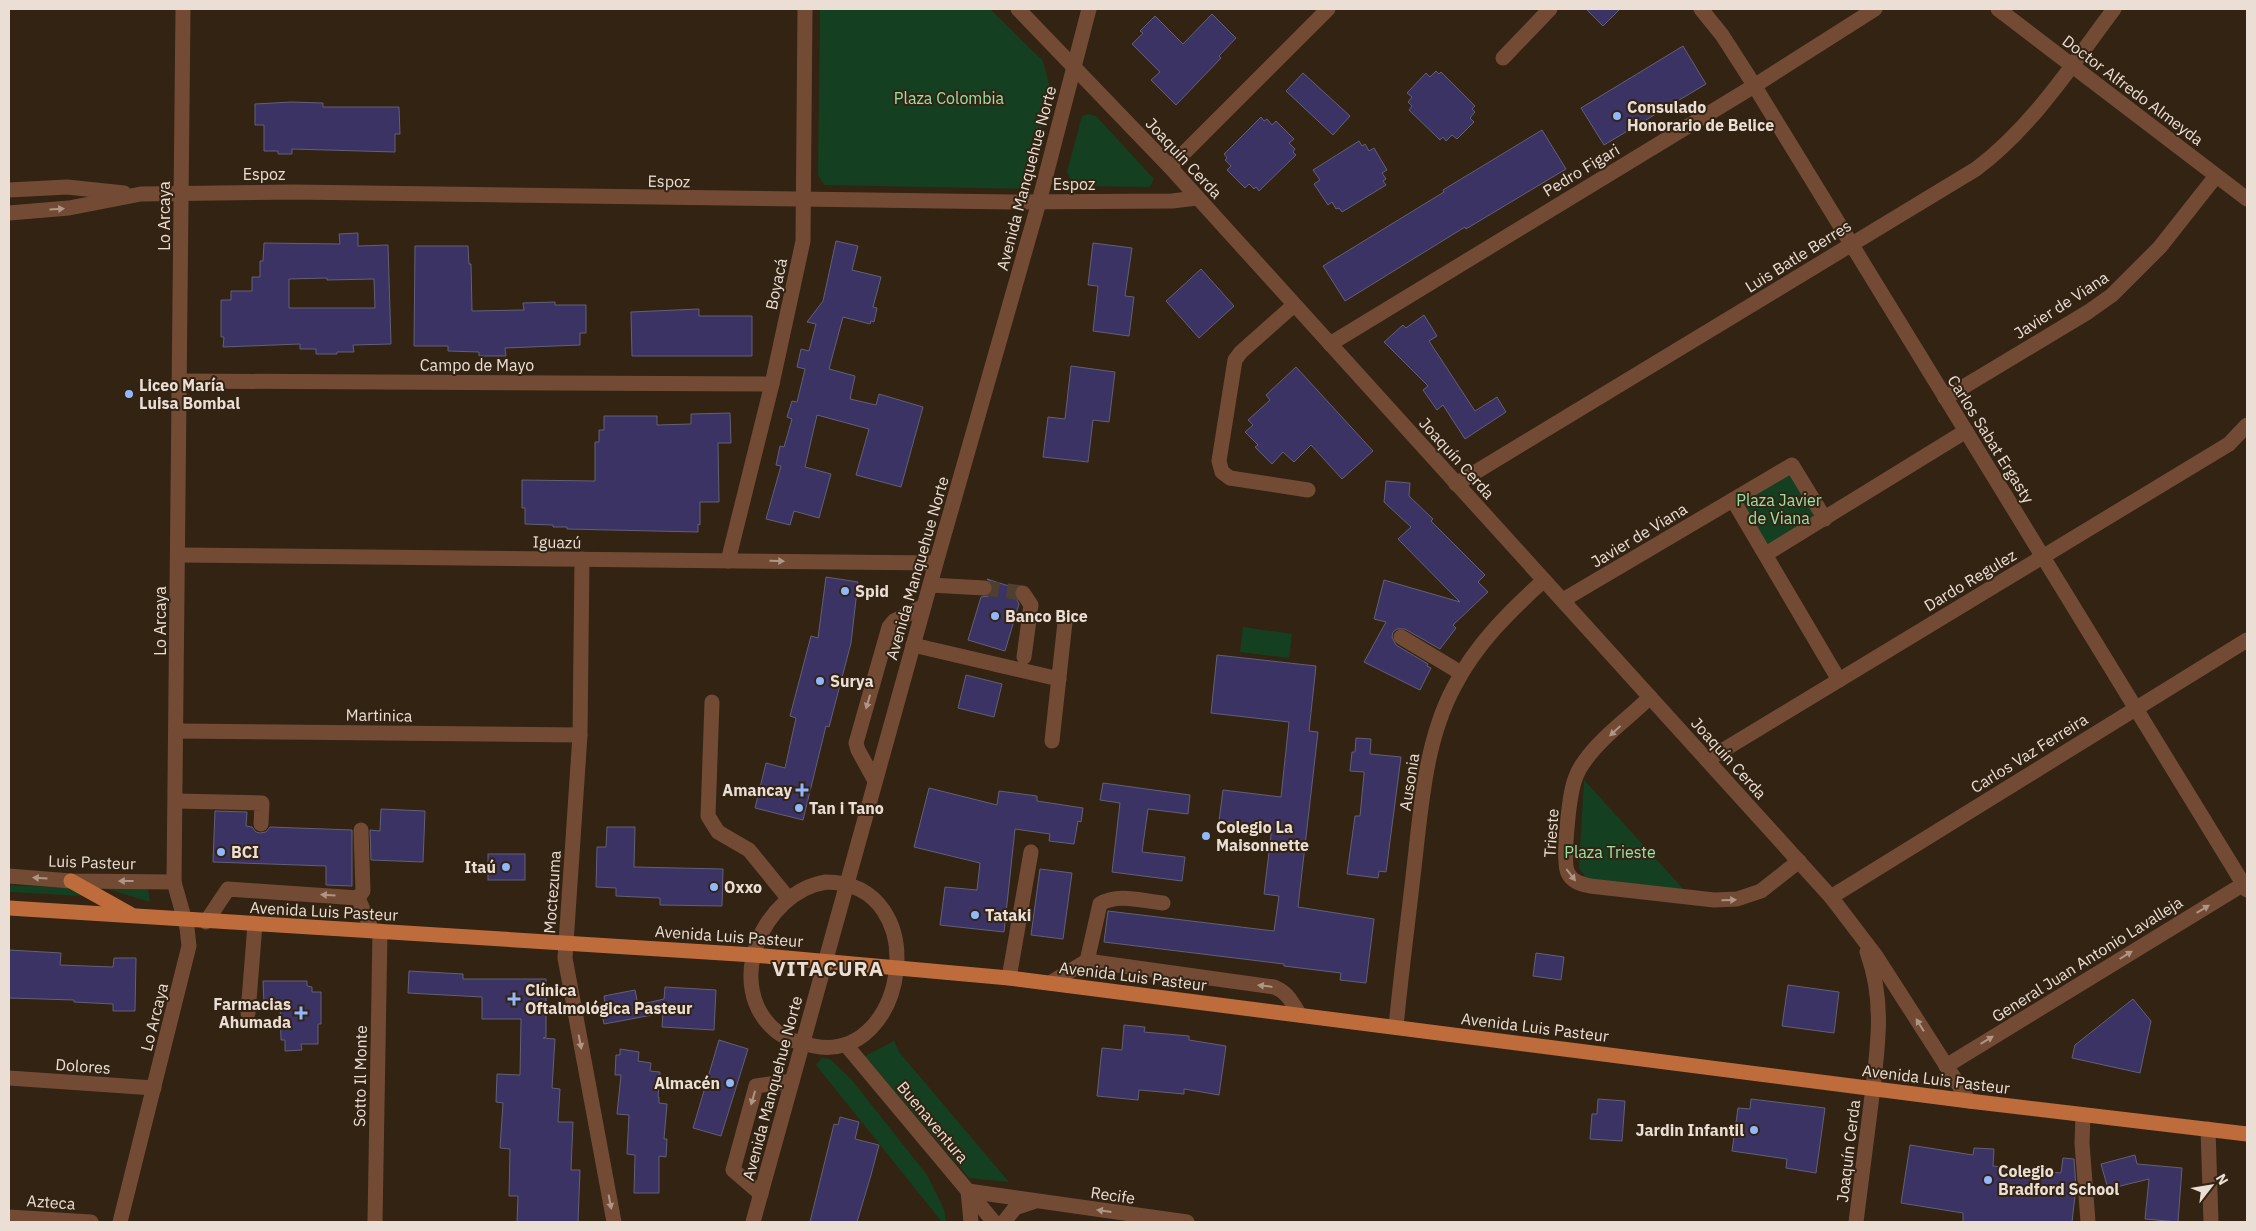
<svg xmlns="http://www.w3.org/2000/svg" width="2256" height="1231" font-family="'IBM Plex Sans',sans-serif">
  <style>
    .green { fill: #153f21 }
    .building { fill: #3a3364; stroke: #626077; fill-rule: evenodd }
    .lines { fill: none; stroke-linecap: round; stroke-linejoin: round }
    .minor-tunnel { stroke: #4f3f30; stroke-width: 15; stroke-dasharray: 15 8; stroke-linecap: butt }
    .minor { stroke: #734b35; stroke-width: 15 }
    .major { stroke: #bf6c3d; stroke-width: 15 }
    .oneway { fill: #af9585 }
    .poi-dot { fill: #91b8fd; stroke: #332313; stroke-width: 2 }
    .labels { text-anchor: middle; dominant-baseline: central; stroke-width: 4; stroke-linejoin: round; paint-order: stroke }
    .street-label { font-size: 16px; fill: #ebdfd5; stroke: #332313 }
    .park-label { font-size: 16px; fill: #95e2a5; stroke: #332313 }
    .poi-label { font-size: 16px; font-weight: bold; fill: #ebdfd5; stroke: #332313; text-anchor: start }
    .district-label { font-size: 21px; font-weight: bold; letter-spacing: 1px; fill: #ebdfd5; stroke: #332313 }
  </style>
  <rect width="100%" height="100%" fill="#332313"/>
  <g class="green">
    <path d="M820 9H990L1043 61 1050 88 1028 189 824 185 818 175Z"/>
    <path d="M1088 114 1096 116 1154 179 1150 187 1080 186 1070 179 1067 172 1082 116Z"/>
    <path d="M1789 470 1818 518 1769 548 1740 500Z"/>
    <path d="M1243 627 1292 634 1289 658 1240 652Z"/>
    <path d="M1584 780 1687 893 1587 879 1579 868Z"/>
    <path d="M9 885 74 888 84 896 9 892Z"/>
    <path d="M101 887 148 889 150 902Z"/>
    <path d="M894 1041 899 1052 1009 1182 969 1178 865 1056Z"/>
    <path d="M822 1058 830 1059 851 1079 927 1175 944 1209 946 1222H942L816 1065Z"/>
  </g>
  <g class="building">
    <path d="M1586 9H1620L1603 26Z"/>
    <path d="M1212 14 1236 38 1219 56 1221 58 1176 105 1151 80 1160 72 1132 44 1143 33 1140 31 1155 16 1183 44Z"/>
    <path d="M1683 46 1706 84 1604 145 1581 108Z"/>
    <path d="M1436 71 1439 74 1441 72 1475 106 1472 109 1475 112 1470 118 1474 122 1457 139 1452 135 1446 141 1443 137 1440 140 1409 110 1412 106 1408 102 1412 97 1407 93 1426 73 1430 77Z"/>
    <path d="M1303 73 1350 116 1333 135 1286 91Z"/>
    <path d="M292 102 323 103V107H399L400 134H395V152L292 149V154H278V151H264V125H255V104Z"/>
    <path d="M1261 117 1264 121 1267 119 1272 125 1276 121 1294 139 1289 143 1295 149 1293 152 1296 155 1259 191 1256 187 1254 189 1249 184 1245 188 1227 170 1231 166 1225 160 1227 158 1224 154Z"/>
    <path d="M1542 130 1566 169 1466 229 1465 227 1345 301 1323 266 1444 192 1443 190Z"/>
    <path d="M1359 141 1362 146 1365 144 1369 151 1374 148 1387 170 1382 173 1386 179 1383 181 1386 185 1342 212 1339 208 1336 209 1332 202 1328 205 1314 184 1320 180 1313 170Z"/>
    <path d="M358 233V246L388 245 391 344 353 345 354 352H337V354H316V349H300V344L223 347 224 337H221V300H231V291H252V277H260V261H263L264 243 340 244 339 234ZM327 278V280L374 279 375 308H289V279Z"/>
    <path d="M836 241 858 246 852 270 881 277 873 307 877 308 874 322 871 321 870 324 843 317 829 369 855 376 850 399 876 405 879 394 923 407 901 487 856 475 869 429 817 415 805 467 831 474 819 518 794 511 790 525 766 519 781 466 776 465 780 446 784 447 792 419 787 417 792 401 797 402 805 369 797 367 801 349 809 351 816 324 807 322 823 301Z"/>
    <path d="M1093 243 1132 248 1125 296 1134 297 1129 336 1093 331 1098 286 1088 285Z"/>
    <path d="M415 246H468L469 264H471L472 311 524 310 523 303 555 302V305H586V333H580V345L505 348 506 356H479V352L448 351V346H414Z"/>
    <path d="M1201 269 1234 306 1199 338 1166 301Z"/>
    <path d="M699 309V316H752V356H632L631 312Z"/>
    <path d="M1424 315 1437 336 1429 341 1475 411 1497 397 1506 412 1465 439 1443 405 1437 410 1423 390 1428 386 1384 342 1403 325 1406 328Z"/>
    <path d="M1071 366 1115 372 1109 422 1093 420 1088 462 1043 457 1048 417 1065 419Z"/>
    <path d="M1296 367 1373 451 1342 479 1311 445 1294 462 1283 452 1272 464 1255 447 1258 445 1245 432 1253 425 1248 420 1270 400 1266 395Z"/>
    <path d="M730 413 731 443H718L719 502H700V525L698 524V532L567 529V527H553V525L525 524V508H522V480L595 481V442H599V430H604V416H657V425L691 424V414Z"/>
    <path d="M1386 481 1410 483 1409 496 1433 519 1431 521 1485 575 1478 582 1488 592 1453 625 1456 628 1440 649 1405 629H1397L1393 632 1392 637 1396 645 1428 664 1427 666 1431 668 1420 690 1364 662 1386 622 1374 619 1384 580 1460 602 1398 539 1411 527 1384 502Z"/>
    <path d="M826 577 858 582 851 643 829 727 826 726 803 820 755 808 766 763 785 768 796 718 790 716 811 636 818 638Z"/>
    <path d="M987 579 1015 588 1014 594 1019 604 1005 651 968 640 981 597 989 596 993 589 992 583Z"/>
    <path d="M1217 655 1316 666 1309 731 1318 732 1298 907 1374 919 1366 983 1340 980 1341 973 1284 966V964L1104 942 1108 911 1274 931 1279 896 1264 894 1272 827 1219 821 1223 790 1281 797 1289 722 1211 713Z"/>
    <path d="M966 675 1002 684 994 717 958 708Z"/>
    <path d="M1356 738 1371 739 1370 754 1401 757 1386 872 1379 871 1378 878 1347 874 1355 816H1360L1364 774V772L1350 771 1352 752H1355Z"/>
    <path d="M1103 783 1190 795 1188 814 1148 809 1142 852 1185 857 1182 881 1112 872 1120 803 1100 800Z"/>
    <path d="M929 788 997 805 999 791 1037 796V801L1083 808 1081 822 1078 821 1074 844 1049 841 1050 834 1015 829 1004 932 940 925 945 887 977 890 980 863 914 847Z"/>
    <path d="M381 809 425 811 423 862 371 860 370 830 380 831Z"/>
    <path d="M215 811 247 812 246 826 252 827 256 832 260 833 266 832 270 827 352 830V886L326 885V866L213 862Z"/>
    <path d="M607 827H635L634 867 723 869 722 906 660 905V898L616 896V888L596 887 597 847H606Z"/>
    <rect x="488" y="854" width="37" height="26"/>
    <path d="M1040 869 1072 873 1063 939 1031 935Z"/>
    <path d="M9 950 61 953 60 965 113 967 114 958H136L135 1011H113V1004L74 1002V1000L9 998Z"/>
    <path d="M1536 953 1564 957 1561 980 1533 976Z"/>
    <path d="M409 971 463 974V979H546V1037L543 1038 555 1039 552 1088 560 1089 558 1122H573L571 1170H580L578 1222H517L518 1196H509L510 1149 500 1148 503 1103 496 1102 497 1074 520 1075 521 1019H482V997L408 993Z"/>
    <path d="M263 981H307V986L312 987V992H321V1024H318V1044H301L302 1050 285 1051V1040H281L280 1002 264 1003Z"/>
    <path d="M1788 985 1839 992 1834 1033 1782 1026Z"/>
    <path d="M665 987 716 990 714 1030 662 1027 663 1013 604 1024 600 1005 605 1004 604 996 635 990 638 1005 664 999Z"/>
    <path d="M2133 999 2151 1021 2140 1073 2072 1058 2075 1045Z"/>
    <path d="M1124 1025 1145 1027 1144 1032 1189 1036V1040L1226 1046 1219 1095 1184 1089V1094L1139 1090 1138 1100 1097 1096 1102 1048 1122 1050Z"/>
    <path d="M719 1040 748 1049 721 1136 693 1128Z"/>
    <path d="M620 1049 639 1052 638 1061 651 1063 650 1071 660 1072 658 1097H659V1103L667 1104 664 1139H667L666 1157 659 1156V1193H634L635 1155 627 1154 629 1115 617 1114 621 1075H615L616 1055H620Z"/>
    <path d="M1598 1099 1625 1101 1622 1141 1590 1139 1592 1114H1597Z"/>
    <path d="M1751 1099 1825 1108 1816 1173 1786 1168 1787 1159 1732 1151 1738 1108 1750 1109Z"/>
    <path d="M840 1117 859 1122 855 1139 879 1145 871 1175 857 1222H810L834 1124 838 1125Z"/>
    <path d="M1910 1145 1973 1155 1974 1148 1994 1149 1993 1166 2061 1173 2063 1158 2074 1159 2076 1187 2072 1222H1963V1213L1901 1203Z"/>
    <path d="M2135 1155 2137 1164 2182 1168 2178 1222 2145 1219 2149 1179 2108 1189 2101 1164Z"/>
  </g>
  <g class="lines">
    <path class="minor-tunnel" d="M984 588 1023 593"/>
    <g class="minor">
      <path d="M1018 9 1170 167 1831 897 1876 956 1969 1101"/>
      <path d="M1701 9 1722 35 1749 77 2247 890"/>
      <path d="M1998 9 2247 199"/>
      <path d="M1503 58 1550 9"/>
      <path d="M1170 167 1328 9"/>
      <path d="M9 190 67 187 124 193"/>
      <path d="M9 213 69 208 141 194 294 192 1013 202 1172 201 1197 198"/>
      <path d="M1294 305 1241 352 1235 360 1219 461 1222 472 1230 478 1308 490"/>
      <path d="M1330 344 1754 86 1875 9"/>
      <path d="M181 381 772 384"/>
      <path d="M1945 398 2088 312 2112 295 2160 247 2216 176"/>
      <path d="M1456 484 1976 169C2033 126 2072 65 2114 9"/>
      <path d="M1733 500 1839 680"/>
      <path d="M1766 554 1966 431"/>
      <path d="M178 555 936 563"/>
      <path d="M582 559 580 735 565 958 614 1222"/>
      <path d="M728 561 772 384 803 241 805 9"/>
      <path d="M930 585 984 588"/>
      <path d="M1023 593 1031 605 1024 657"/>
      <path d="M1563 600 1792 465 1825 519"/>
      <path d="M1401 637 1461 673"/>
      <path d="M913 645 1059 679"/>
      <path d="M1650 697C1630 717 1600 738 1584 762 1578 770 1574 780 1572 790 1569 804 1562 862 1568 873 1572 882 1581 884 1590 886L1714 900 1737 899 1761 891 1799 861"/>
      <path d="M712 702 708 816 718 832 749 850 788 898"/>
      <path d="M177 731 580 735"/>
      <path d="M1052 741 1065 622"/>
      <path d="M1707 760 2229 444 2247 425"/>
      <path d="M875 781 858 750 856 743 889 627 894 621 924 606"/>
      <path d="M176 801 262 803 261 824"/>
      <path d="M9 876 71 881 174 882"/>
      <path d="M826 882C936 883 907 1065 814 1046 800 1043 787 1040 776 1031 722 986 763 892 826 882Z"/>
      <path d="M1831 897 2247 640"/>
      <path d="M358 898 363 891 361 830"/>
      <path d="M206 922 228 889 358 898 372 930"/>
      <path d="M1087 961 1100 904C1118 893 1142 901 1163 903"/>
      <path d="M1009 978 1031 852"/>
      <path d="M1050 983 1087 961 1274 987C1288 992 1292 1003 1300 1015"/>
      <path d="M248 1013 255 924"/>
      <path d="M1396 1027C1401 974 1408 921 1414 868 1421 808 1425 741 1454 687 1476 644 1509 612 1544 580"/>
      <path d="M846 1045 994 1222"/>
      <path d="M1946 1066 2247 882"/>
      <path d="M9 1078 154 1088"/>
      <path d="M2083 1115 2082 1143 2088 1222"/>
      <path d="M2208 1129 2211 1222"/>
      <path d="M761 1194 733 1170 756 1086 792 1081"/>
      <path d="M9 1217 91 1222"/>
      <path d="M120 1222 189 946 187 928 174 882 183 9"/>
      <path d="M375 1222 380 931"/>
      <path d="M753 1222 936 563 1039 202 1089 9"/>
      <path d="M971 1222 968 1191 1187 1222"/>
      <path d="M1004 1222 1015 1208 1033 1202"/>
      <path d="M1856 1222C1861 1183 1866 1143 1871 1104 1877 1052 1886 1003 1867 952"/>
    </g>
    <g class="major">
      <path d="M71 881 130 914"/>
      <path d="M9 908 754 955 1009 978 1969 1101 2247 1134"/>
    </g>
  </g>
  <defs><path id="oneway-solid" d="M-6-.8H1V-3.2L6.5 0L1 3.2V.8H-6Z" transform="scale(1.25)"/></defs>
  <g class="oneway">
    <use href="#oneway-solid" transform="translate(57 209) rotate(-4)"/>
    <use href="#oneway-solid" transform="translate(777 561) rotate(1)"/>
    <use href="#oneway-solid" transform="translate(868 702) rotate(106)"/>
    <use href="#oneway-solid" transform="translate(1615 731) rotate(137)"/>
    <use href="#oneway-solid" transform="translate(1571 875) rotate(52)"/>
    <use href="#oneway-solid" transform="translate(40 878) rotate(-176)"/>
    <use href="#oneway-solid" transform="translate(126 881) rotate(-180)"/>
    <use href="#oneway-solid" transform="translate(328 895) rotate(-176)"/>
    <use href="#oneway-solid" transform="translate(1729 900) rotate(-2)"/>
    <use href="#oneway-solid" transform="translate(2203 909) rotate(-31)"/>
    <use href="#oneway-solid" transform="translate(2126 955) rotate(-32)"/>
    <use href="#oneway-solid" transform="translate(1265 986) rotate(-173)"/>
    <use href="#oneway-solid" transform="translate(1920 1025) rotate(-122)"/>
    <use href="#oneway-solid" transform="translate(1987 1040) rotate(-31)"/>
    <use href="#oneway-solid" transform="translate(580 1042) rotate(79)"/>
    <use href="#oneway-solid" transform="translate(753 1098) rotate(106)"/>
    <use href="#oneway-solid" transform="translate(610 1202) rotate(79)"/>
    <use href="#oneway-solid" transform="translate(1104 1211) rotate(-172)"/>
  </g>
  <g class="poi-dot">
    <circle cx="1617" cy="116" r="5"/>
    <circle cx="129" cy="394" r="5"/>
    <circle cx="845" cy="591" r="5"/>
    <circle cx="995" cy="616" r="5"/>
    <circle cx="820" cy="681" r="5"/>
    <path d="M799.5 782.5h5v5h5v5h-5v5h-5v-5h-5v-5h5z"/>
    <circle cx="799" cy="808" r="5"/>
    <circle cx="1206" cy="836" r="5"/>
    <circle cx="221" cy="852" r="5"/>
    <circle cx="506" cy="867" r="5"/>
    <circle cx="714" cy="887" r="5"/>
    <circle cx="975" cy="915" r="5"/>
    <path d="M511.5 991.5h5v5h5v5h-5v5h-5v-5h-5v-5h5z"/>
    <path d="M298.5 1005.5h5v5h5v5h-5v5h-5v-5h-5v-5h5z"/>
    <circle cx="730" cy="1083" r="5"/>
    <circle cx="1754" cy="1130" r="5"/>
    <circle cx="1988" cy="1180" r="5"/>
  </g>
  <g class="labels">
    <g class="street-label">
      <text transform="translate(2133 90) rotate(37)">Doctor Alfredo Almeyda</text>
      <text transform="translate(1184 158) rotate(47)">Joaquín Cerda</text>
      <text transform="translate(1581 170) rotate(-31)">Pedro Figari</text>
      <text x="264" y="174">Espoz</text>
      <text transform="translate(1026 178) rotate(-75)">Avenida Manquehue Norte</text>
      <text transform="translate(669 181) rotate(1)">Espoz</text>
      <text x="1074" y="184">Espoz</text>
      <text transform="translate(164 216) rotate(-90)">Lo Arcaya</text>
      <text transform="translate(1798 256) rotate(-32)">Luis Batle Berres</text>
      <text transform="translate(776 284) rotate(-78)">Boyacá</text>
      <text transform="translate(2061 305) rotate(-33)">Javier de Viana</text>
      <text x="477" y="365">Campo de Mayo</text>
      <text transform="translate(1991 439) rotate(58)">Carlos Sabat Ergasty</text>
      <text transform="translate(1457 458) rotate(48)">Joaquín Cerda</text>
      <text transform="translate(1639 535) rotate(-31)">Javier de Viana</text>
      <text transform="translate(557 542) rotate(1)">Iguazú</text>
      <text transform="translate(917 568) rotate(-74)">Avenida Manquehue Norte</text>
      <text transform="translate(1970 580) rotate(-31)">Dardo Regulez</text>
      <text transform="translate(160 621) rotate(-90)">Lo Arcaya</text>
      <text transform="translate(379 715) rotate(1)">Martinica</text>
      <text transform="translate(2029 753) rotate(-32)">Carlos Vaz Ferreira</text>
      <text transform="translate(1729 758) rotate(48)">Joaquín Cerda</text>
      <text transform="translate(1409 782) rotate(-81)">Ausonia</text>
      <text transform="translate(1551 833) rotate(-86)">Trieste</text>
      <text transform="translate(92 862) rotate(2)">Luis Pasteur</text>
      <text transform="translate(552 892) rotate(-86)">Moctezuma</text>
      <text transform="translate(324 911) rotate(3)">Avenida Luis Pasteur</text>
      <text transform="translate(729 936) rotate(4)">Avenida Luis Pasteur</text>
      <text transform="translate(2087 959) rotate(-32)">General Juan Antonio Lavalleja</text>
      <text transform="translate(1133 976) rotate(7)">Avenida Luis Pasteur</text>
      <text transform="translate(154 1017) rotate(-76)">Lo Arcaya</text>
      <text transform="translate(1535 1027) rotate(7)">Avenida Luis Pasteur</text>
      <text transform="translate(83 1066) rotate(4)">Dolores</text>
      <text transform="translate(360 1076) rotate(-89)">Sotto Il Monte</text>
      <text transform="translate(1936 1079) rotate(7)">Avenida Luis Pasteur</text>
      <text transform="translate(772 1088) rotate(-75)">Avenida Manquehue Norte</text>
      <text transform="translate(933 1122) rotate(50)">Buenaventura</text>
      <text transform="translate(1848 1151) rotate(-83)">Joaquín Cerda</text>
      <text transform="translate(1113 1195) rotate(8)">Recife</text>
      <text transform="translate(51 1202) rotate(4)">Azteca</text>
    </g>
    <g class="park-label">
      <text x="949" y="98">Plaza Colombia</text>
      <text x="1779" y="500">Plaza Javier<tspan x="1779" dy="18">de Viana</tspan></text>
      <text x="1610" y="852">Plaza Trieste</text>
    </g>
    <g class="poi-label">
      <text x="1627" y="107">Consulado<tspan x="1627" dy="18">Honorario de Belice</tspan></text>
      <text x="139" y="385">Liceo María<tspan x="139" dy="18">Luisa Bombal</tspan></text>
      <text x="855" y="591">Spid</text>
      <text x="1005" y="616">Banco Bice</text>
      <text x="830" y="681">Surya</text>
      <text x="792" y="790" text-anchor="end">Amancay</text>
      <text x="809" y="808">Tan i Tano</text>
      <text x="1216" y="827">Colegio La<tspan x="1216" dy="18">Maisonnette</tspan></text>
      <text x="231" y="852">BCI</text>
      <text x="496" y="867" text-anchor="end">Itaú</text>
      <text x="724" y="887">Oxxo</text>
      <text x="985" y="915">Tataki</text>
      <text x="525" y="990">Clínica<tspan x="525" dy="18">Oftalmológica Pasteur</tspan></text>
      <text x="291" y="1004" text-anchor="end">Farmacias<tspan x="291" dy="18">Ahumada</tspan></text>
      <text x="720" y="1083" text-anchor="end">Almacén</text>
      <text x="1744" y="1130" text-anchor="end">Jardin Infantil</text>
      <text x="1998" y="1171">Colegio<tspan x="1998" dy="18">Bradford School</tspan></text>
    </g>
    <g class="district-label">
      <text x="828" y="968">VITACURA</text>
    </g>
  </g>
  <rect width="2256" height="1231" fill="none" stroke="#ebdfd5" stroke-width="20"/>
  <g transform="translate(2211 1186) rotate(59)" stroke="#332313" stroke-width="4" paint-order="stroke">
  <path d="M0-4L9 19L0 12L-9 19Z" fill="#ebdfd5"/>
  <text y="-8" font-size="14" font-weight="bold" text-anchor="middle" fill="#ebdfd5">N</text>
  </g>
</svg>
